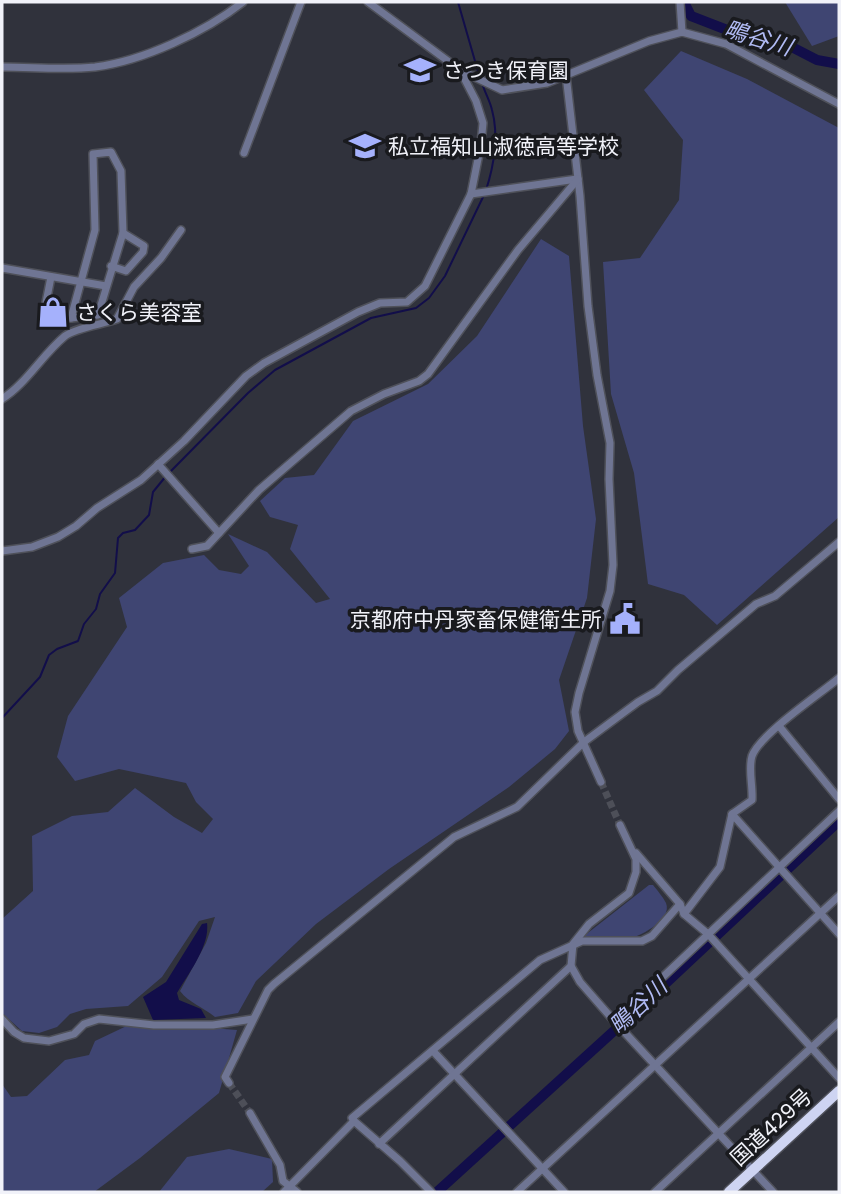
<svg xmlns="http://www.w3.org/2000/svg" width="841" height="1194" font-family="Poppins,'Noto Sans JP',sans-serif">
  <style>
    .green { fill: #3f4572 }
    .water { fill: #120e4a }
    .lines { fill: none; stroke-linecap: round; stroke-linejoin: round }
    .stream { stroke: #120e4a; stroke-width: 2 }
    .river { stroke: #120e4a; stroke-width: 10 }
    .minor-tunnel { stroke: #4d4f58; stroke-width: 7; stroke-dasharray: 7 3.5; stroke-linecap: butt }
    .minor-casing { stroke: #4f515a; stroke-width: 10 }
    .highway-casing { stroke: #4f515a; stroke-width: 13 }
    .minor { stroke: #6f7593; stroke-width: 7 }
    .highway { stroke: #ced4f2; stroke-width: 10 }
    .labels { text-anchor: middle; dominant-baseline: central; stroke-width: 7; stroke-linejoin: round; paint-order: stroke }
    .poi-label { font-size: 21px; fill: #f1f2f9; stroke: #191a1e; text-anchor: start }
    .street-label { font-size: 21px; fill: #f1f2f9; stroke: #191a1e }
    .water-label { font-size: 23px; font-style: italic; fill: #b1bbf4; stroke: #191a1e }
  </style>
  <rect width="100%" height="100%" fill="#30323c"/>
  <g class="green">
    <path d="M785 2H839V36L812 46Z"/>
    <path d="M681 51 747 79 839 128V517L717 625 684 595 648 584 634 473 611 394 603 262 640 258 679 200 683 140 644 90Z"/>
    <path d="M541 239 569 256 583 426 596 519 587 598 559 680 569 731 555 749 509 787 389 869 316 924 256 981 238 1013 215 1017C203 1007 189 1003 180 991L206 943 215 917 199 921 162 977 128 1006 86 1009 70 1014 57 1027 39 1033 22 1031 2 1013V919L33 891 32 836 72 816 108 812 135 788 174 817 202 833 213 819 196 802 186 783 119 769 75 781 57 757 68 716 127 627 119 598 163 563 204 555 219 570 241 574 249 566 228 534 267 552 316 603 330 599 290 549 298 525 270 517 260 501 285 478 314 475 353 421 428 384 477 336Z"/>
    <path d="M649 885H653C657 890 663 897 666 903 673 920 638 938 624 940 612 943 597 939 585 938L584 936Z"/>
    <path d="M135 1022 237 1030 219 1093 140 1158 94 1192H2V1084L11 1097 27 1096 65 1060 89 1055 95 1041Z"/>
    <path d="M229 1149 272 1159 273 1182 262 1192H159L187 1157Z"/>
  </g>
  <path class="water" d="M207 923C210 946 188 974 177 993L179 1000 201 1009 206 1018 153 1020 143 997 166 982 202 924Z"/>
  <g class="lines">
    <g class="stream">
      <path d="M458 2 479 75"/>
      <path d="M482 83C485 93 490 101 492 110 499 135 494 166 486 190"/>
      <path d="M170 472 248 393 275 370 371 318 416 308 429 298 445 276 484 195"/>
      <path d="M2 718 40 677 49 655 57 649 78 641 84 624 96 609 100 594 115 573 118 538 123 533 135 530 149 515 153 492 166 476"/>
    </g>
    <g class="river">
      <path d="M684 2 691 16 753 40 786 44 817 60 839 64"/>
      <path d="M437 1192 649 999 839 821"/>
    </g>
    <g class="minor-tunnel">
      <path d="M601 782 620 825"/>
      <path d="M229 1083 250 1113"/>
    </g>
    <defs>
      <g id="minor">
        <path d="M368 2 460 70 502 90 547 83 649 41 682 32 726 44 839 104"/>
        <path d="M680 2 682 32"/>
        <path d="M2 67C32 67 65 70 95 67 143 61 205 32 243 2"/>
        <path d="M566 75 580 196 588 306 597 375 610 443 609 479 613 565 610 591 579 693 575 712 578 731 601 782"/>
        <path d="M111 152 121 171 123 233 98 315 71 318 95 230 93 154Z"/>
        <path d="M244 153 301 2"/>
        <path d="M471 194 577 179"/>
        <path d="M111 266 126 271 143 252 144 246 123 233"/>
        <path d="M2 268 106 286"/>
        <path d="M51 277 43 318H71"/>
        <path d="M2 399C26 384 42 355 65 336 75 328 103 324 117 319L134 287 161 258 181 230"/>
        <path d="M158 464 219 533"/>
        <path d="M192 549 207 546 259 490 351 411 384 394 419 381 428 374 518 250 578 179"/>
        <path d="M2 551 32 547 58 537 76 526 97 508 141 480 184 441 246 376 264 363 358 312 380 303 407 302 425 286 471 194 481 144 483 123 476 101 460 70"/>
        <path d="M779 726 839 799"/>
        <path d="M732 814 839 934"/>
        <path d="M620 825 636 859V872L629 893 589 924 573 944 571 966 580 982 615 1022 773 1192"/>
        <path d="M636 853 680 904 684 914 708 934 839 1078"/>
        <path d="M684 914 720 867 732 814 752 800C753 786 748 769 752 756 760 734 820 694 839 678"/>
        <path d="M2 1019 14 1032 24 1038 49 1041 74 1034 84 1024 99 1019 154 1025H213L253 1019"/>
        <path d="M615 1022 839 811"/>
        <path d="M433 1051 564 1192"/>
        <path d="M229 1083 225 1077 268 990 274 984 454 837 517 807 584 742 638 702 657 691 678 670 756 604 775 596 839 542"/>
        <path d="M250 1113 280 1165 283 1181 297 1192"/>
        <path d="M354 1121 400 1161 431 1192"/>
        <path d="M379 1144 571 966"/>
        <path d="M284 1192 354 1121 352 1118 540 960 582 941H642L652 936 680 904"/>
        <path d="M517 1192 839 896"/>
        <path d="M655 1192 839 1022"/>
      </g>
      <path id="highway" d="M729 1192 839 1091"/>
    </defs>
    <use href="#minor" class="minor-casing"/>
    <use href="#highway" class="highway-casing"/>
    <use href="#minor" class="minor"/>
    <use href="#highway" class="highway"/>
  </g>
  <defs>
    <symbol id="school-bare" viewBox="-9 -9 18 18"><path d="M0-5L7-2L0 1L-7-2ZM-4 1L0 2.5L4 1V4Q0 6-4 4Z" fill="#a5b1fc" stroke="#191a1e" stroke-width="2.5" paint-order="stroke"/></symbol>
    <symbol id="shop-bare" viewBox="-9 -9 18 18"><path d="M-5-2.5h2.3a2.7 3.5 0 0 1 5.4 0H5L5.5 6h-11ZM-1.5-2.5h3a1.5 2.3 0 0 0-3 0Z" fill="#a5b1fc" stroke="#191a1e" stroke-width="2.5" paint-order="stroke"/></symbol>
    <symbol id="civic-bare" viewBox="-9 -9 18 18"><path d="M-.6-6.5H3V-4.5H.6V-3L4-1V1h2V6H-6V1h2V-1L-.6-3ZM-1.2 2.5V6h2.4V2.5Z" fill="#a5b1fc" stroke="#191a1e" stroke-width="2.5" paint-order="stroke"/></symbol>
  </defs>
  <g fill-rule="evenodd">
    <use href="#school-bare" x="398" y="48" width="44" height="44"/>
    <use href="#school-bare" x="343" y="124" width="44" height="44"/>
    <use href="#shop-bare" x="31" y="290" width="44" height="44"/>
    <use href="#civic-bare" x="603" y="597" width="44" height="44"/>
  </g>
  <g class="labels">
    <g class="poi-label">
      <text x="443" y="70">さつき保育園</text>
      <text x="388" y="146">私立福知山淑徳高等学校</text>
      <text x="76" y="312">さくら美容室</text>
      <text x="602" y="619" text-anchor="end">京都府中丹家畜保健衛生所</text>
    </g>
    <g class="street-label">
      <text transform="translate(771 1127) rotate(-43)">国道429号</text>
    </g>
    <g class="water-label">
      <text transform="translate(758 38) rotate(17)">鴫谷川</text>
      <text transform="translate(638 1006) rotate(-43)">鴫谷川</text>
    </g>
  </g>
  <rect width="841" height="1194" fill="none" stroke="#f1f2f9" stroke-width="7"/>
</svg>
